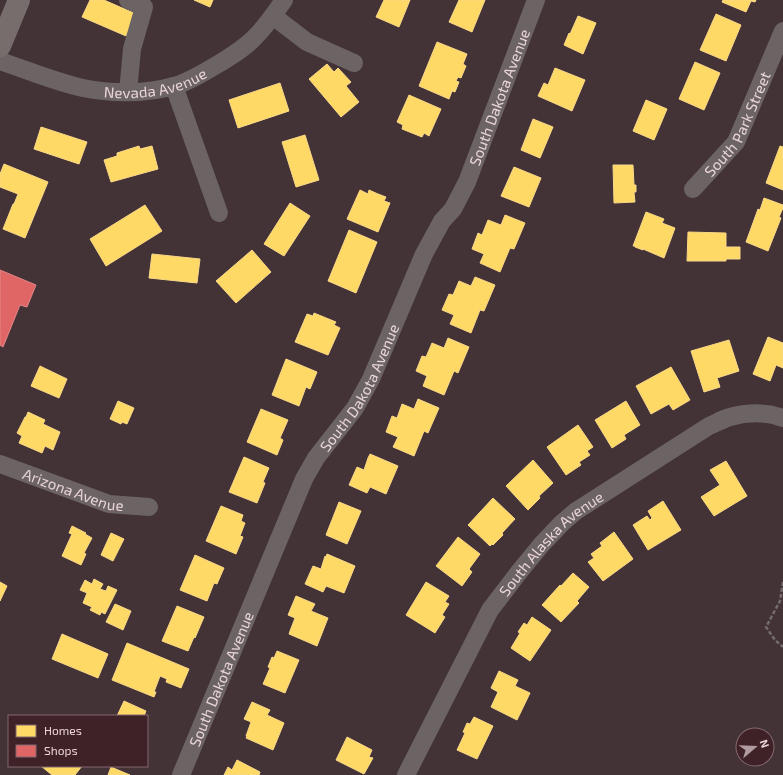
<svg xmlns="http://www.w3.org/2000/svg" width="783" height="775" font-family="'Exo 2',sans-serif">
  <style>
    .homes { fill: #ffd966; stroke: #f9d888 }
    .shops { fill: #e06666; stroke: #e38788 }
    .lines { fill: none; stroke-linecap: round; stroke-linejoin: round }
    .path { stroke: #756c6c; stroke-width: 2.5; stroke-dasharray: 4 2; stroke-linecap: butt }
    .minor { stroke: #6c6464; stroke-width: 18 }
    .major { stroke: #776d6c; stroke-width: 22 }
    .labels { text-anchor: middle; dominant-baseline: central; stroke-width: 4; stroke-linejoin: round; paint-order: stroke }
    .street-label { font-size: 15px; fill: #ead5d9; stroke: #3f2128 }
  </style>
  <rect width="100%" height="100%" fill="#433236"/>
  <g class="homes">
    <path d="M90 0H104L136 14 126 36 82 17Z"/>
    <path d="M194 0H213L210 7Z"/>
    <path d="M384 0H410L399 27 376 17Z"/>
    <path d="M459 0H485L472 32 449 22Z"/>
    <path d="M723 0H756L755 2 751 1 746 12 722 2Z"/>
    <path d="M716 14 741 25 726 61 700 50Z"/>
    <path d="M578 16 596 23 583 54 564 45 569 33 570 34Z"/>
    <path d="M437 42 467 54 463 64 466 66 461 78 458 77 456 81 459 82 455 92 452 91 449 99 419 86Z"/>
    <path d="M695 62 720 73 704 110 679 99Z"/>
    <path d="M327 64 334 72 338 68 351 82 346 86 359 102 341 117 309 79Z"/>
    <path d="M555 68 585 80 572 111 538 96 544 83 548 85Z"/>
    <path d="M280 83 289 111 238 128 229 100Z"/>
    <path d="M409 95 441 109 429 136 424 133 422 137 402 129 403 125 397 122Z"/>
    <path d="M646 100 667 109 654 140 633 131Z"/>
    <path d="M533 119 553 127 540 158 521 150Z"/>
    <path d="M41 127 87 142 79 164 34 149Z"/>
    <path d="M305 135 319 180 296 187 282 142Z"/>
    <path d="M139 146 140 149 152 146 158 169 111 182 104 160 117 156V153Z"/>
    <path d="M780 146 783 147V190L766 183Z"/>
    <path d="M4 164 48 182 25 238 3 229 13 204H14L18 194 0 187V174Z"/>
    <path d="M613 165H633L634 185H636V192H634L635 202 614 203Z"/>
    <path d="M514 167 541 178 529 207 501 196Z"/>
    <path d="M360 190 368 194 369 190 378 194 386 197 384 201 390 203 378 232 347 219Z"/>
    <path d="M764 198 783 205V208L779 217 781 218 768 251 746 242 758 209 760 210Z"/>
    <path d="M290 203 310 216 284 256 264 244Z"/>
    <path d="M145 205 162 231 106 266 90 239Z"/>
    <path d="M646 212 664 219 662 223 675 228 664 258 643 249V250L635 247V246H633Z"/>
    <path d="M505 215 525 223 514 249 510 248 500 272 480 263 484 254 472 249 478 233 482 235 488 220 501 225Z"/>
    <path d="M349 230 377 242 356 293 328 281Z"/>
    <path d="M688 232 726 233V247H740V259H726V261H687Z"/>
    <path d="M252 250 271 272 236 303 216 281Z"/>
    <path d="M152 254 200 259 197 283 149 278Z"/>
    <path d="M475 277 495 285 484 311 480 310 471 333 450 324 454 315 442 310 449 294 453 295 459 281 471 286Z"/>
    <path d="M314 313 336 322 334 325 340 328 328 355 295 342 307 314 313 316Z"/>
    <path d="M768 337 783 343V368L776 365 770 381 753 374Z"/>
    <path d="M448 338 469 347 458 373 454 371 444 395 423 386 427 376 416 371 422 356 426 357 432 343 444 348Z"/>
    <path d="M729 340 739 371 717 378 720 387 704 392 691 351Z"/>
    <path d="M286 359 317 372 310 389 306 387 299 406 272 395Z"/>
    <path d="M40 366 67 379 59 398 31 386Z"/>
    <path d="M671 367 690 400 673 410 669 404 651 414 636 386Z"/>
    <path d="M418 399 439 408 428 433 424 431 414 456 393 447 398 437 386 432 392 416 397 418 402 404 414 409Z"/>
    <path d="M118 401 134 408 127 424 122 422 121 424 110 419Z"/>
    <path d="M626 401 640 425 624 435 626 439 612 448 595 420Z"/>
    <path d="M261 409 288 420 280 438 283 440 277 455 247 442Z"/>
    <path d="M28 412 45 420 43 424 60 432 53 450 45 446 42 453 19 443 22 436 17 433 25 417H26Z"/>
    <path d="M578 425 593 447 587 451 590 455 579 462 581 465 566 475 547 447Z"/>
    <path d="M370 454 398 466 386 494 370 487 367 493 349 485 357 467 364 470 368 458Z"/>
    <path d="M244 457 269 468 263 482 265 483 257 503 229 492Z"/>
    <path d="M533 460 553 483 539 496 540 498 528 510 506 486Z"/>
    <path d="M726 461 747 496 714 516 701 497 720 485 710 470Z"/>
    <path d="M493 498 515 519 502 533 503 535 493 545 492 544 490 546 468 525Z"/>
    <path d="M663 501 681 530 648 550 633 525 647 516 650 520 652 518 648 511Z"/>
    <path d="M339 502 361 511 347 544 326 535Z"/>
    <path d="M221 506 243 515 241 521 245 523 240 536 243 537 236 554 206 541Z"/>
    <path d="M72 526 86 533 85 534 92 538 84 553 86 554 81 565 62 556 72 534 69 533Z"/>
    <path d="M614 532 633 559 603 581 588 562 594 558 591 554 602 546 600 543Z"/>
    <path d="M111 533 124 539 113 561 101 555Z"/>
    <path d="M458 537 480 554 469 569 472 572 462 586 436 566Z"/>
    <path d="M327 554 355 566 344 593 326 586 323 592 305 584 313 566 321 569 325 556 326 557Z"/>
    <path d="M195 555 224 568 217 584 214 583 207 601 180 590Z"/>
    <path d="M573 573 589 587 577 601 579 603 561 622 542 605 560 585 561 586Z"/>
    <path d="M94 579 103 584 100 589 106 591 108 586 117 590 105 614 101 612 100 615 90 610 92 607 83 603 87 593 80 590 85 580 92 584Z"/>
    <path d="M0 582 7 586 0 601Z"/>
    <path d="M426 582 449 596 445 602 449 604 442 615 445 617 435 633 406 615Z"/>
    <path d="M296 596 315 604 311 611 328 618 317 646 289 634 290 631 295 618 288 615Z"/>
    <path d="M115 604 131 611 123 630 106 622Z"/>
    <path d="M177 606 204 617 195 638 194 637 188 651 162 641Z"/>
    <path d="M532 617 551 630 530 661 511 648 520 633 518 632 524 623 527 625Z"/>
    <path d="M62 634 108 654 98 678 52 659Z"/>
    <path d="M127 643 189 669 181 688 166 682 167 679 160 676 154 692H156L154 697 112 680Z"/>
    <path d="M277 651 299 660 285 693 263 684 270 668 268 667 272 657 274 658Z"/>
    <path d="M499 671 518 680 515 686 530 693 517 720 491 707 498 692 491 688Z"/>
    <path d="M124 701 146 711 144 716H117Z"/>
    <path d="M252 702 270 710 267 715 284 723 273 750 246 738 247 736H246L251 722 244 719Z"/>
    <path d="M474 717 493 726 477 759 457 750 465 733 463 732 467 723 470 724Z"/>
    <path d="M347 737 372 750 369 757 373 758 364 774 336 760Z"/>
    <path d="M237 760 260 772 259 775H224L228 767 232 770Z"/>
    <path d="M41 766H82L75 775H52Z"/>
    <path d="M111 767 130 775H108Z"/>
  </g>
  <path class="shops" d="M0 270 36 285 27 307 20 305 3 347 0 345Z"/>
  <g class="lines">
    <path class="path" d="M783 582 780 601 766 627 775 640 783 647"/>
    <g class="minor">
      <path d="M128 0 144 7 132 49 128 92"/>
      <path d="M273 16 307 42 354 63"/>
      <path id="s1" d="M0 61C27 70 55 82 83 88 112 94 146 94 174 86 189 82 206 71 220 63 233 55 246 47 256 36 267 25 275 13 284 0"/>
      <path d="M174 86 219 213"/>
      <path id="s2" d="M693 189 736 142 783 31"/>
      <path id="s3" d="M0 464 109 504 149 507"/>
      <path id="s4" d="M181 775 304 479 316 458 355 408 371 379 424 254 442 221 453 209 467 182 536 0"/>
      <path id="s5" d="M406 775 490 610 519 572 542 544 562 523 576 511 709 426C716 423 723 419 730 417 748 412 766 412 783 418"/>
    </g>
    <path class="major" d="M0 46 19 0"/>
  </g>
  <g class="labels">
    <g class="street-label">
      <text stroke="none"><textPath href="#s1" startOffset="161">Nevada Avenue</textPath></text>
      <text stroke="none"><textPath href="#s4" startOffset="752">South Dakota Avenue</textPath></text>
      <text stroke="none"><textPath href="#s2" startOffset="80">South Park Street</textPath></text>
      <text stroke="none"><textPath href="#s4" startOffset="428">South Dakota Avenue</textPath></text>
      <text stroke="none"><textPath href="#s3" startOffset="78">Arizona Avenue</textPath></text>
      <text stroke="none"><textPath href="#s5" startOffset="276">South Alaska Avenue</textPath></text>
      <text stroke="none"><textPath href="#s4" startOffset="104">South Dakota Avenue</textPath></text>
    </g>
  </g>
  <rect x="8" y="715" width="140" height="52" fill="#3f2128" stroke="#83696f"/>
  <rect x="16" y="725" width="20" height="12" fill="#ffd966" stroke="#83696f"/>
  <text x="44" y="735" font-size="12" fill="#ead5d9">Homes</text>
  <rect x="16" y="745" width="20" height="12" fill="#e06666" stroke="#83696f"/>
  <text x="44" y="755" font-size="12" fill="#ead5d9">Shops</text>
  <g transform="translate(755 747) rotate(71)"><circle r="19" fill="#3f2128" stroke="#83696f"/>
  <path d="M0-3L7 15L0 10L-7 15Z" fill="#b09ca0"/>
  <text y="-6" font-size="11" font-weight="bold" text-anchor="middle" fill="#ead5d9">N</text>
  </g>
</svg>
